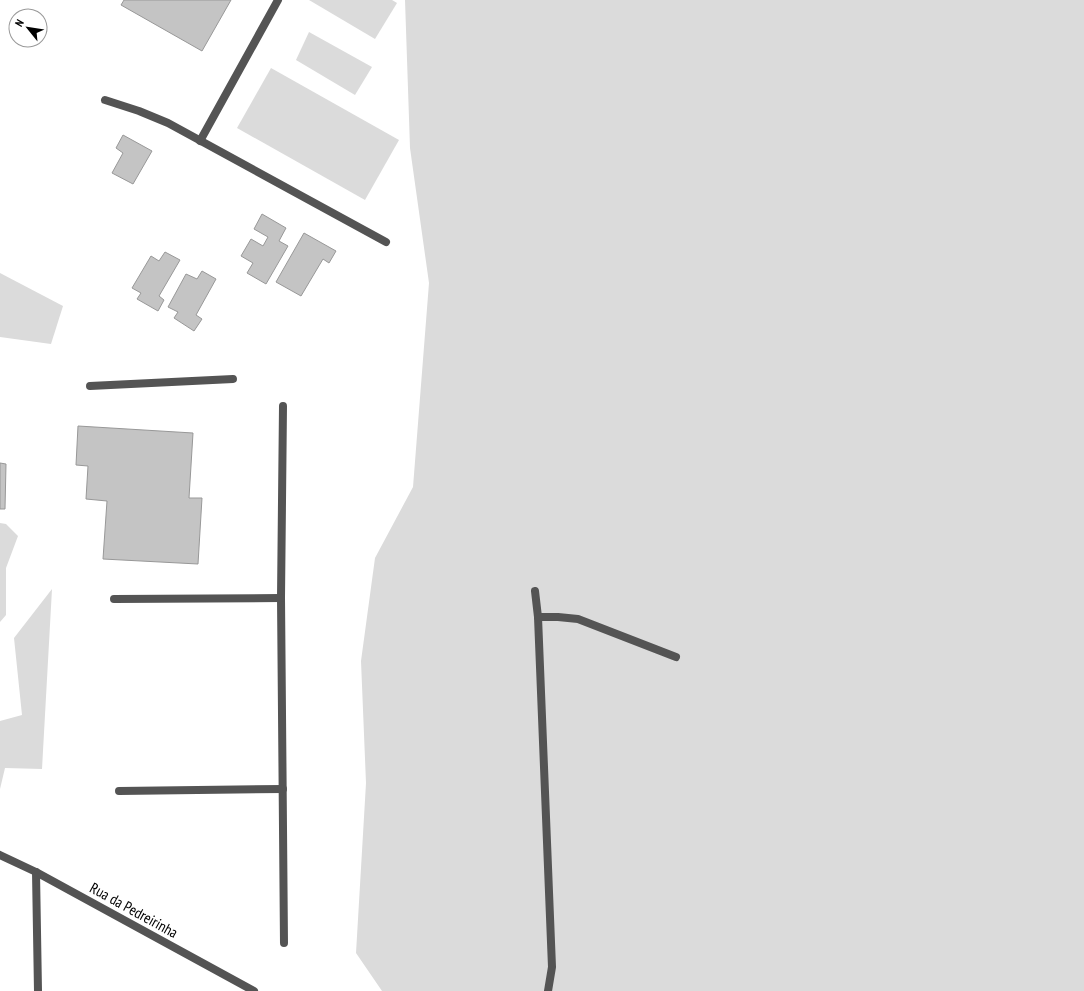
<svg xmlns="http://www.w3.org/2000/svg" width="1084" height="991" font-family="'PT Sans Narrow',sans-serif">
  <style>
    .green { fill: #dbdbdb }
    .building { fill: #c4c4c4; stroke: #989898 }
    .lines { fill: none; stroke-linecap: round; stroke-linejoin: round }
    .service { stroke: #545454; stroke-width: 8 }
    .minor { stroke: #545454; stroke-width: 8 }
    .labels { text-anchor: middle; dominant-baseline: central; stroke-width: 3.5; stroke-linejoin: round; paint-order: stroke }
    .street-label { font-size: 15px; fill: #000; stroke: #fff }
  </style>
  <rect width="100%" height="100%" fill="#fff"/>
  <g class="green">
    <path d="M309 0H392L397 3 375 39Z"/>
    <path d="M405 0H1084V991H382L356 953 366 783 361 661 375 558 413 487 429 283 410 148Z"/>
    <path d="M309 32 372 67 355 95 296 60Z"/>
    <path d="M271 68 399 140 365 200 237 128Z"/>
    <path d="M0 273 63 306 51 344 0 337Z"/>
    <path d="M0 523 6 524 18 536 6 568V615L0 622Z"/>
    <path d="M52 589 42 769 5 768 0 789V721L22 715 14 638Z"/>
  </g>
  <g class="building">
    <path d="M124 0H231L202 51 121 5Z"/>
    <path d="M123 135 152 151 133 184 112 173 123 153 116 148Z"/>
    <path d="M262 214 286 228 279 241 288 246 266 284 247 273 253 263 241 256 251 239 263 246 268 237 254 229Z"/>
    <path d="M304 233 336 251 329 263 323 259 301 296 276 282Z"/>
    <path d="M165 252 180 260 159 296 164 300 158 311 137 299 141 293 132 288 151 256 159 261Z"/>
    <path d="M202 271 216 279 196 315 202 319 194 331 174 318 178 312 168 307 186 274 197 279Z"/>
    <path d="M78 426 193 433 189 498H202L198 564 103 559 107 501 86 499 88 466 76 465Z"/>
    <path d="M0 463 6 464 5 509H0Z"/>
  </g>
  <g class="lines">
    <g class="service">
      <path d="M105 100 139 111 168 123 386 242"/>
      <path d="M200 141 278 0"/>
      <path d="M90 386 233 379"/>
      <path d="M283 406 281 598 284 943"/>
      <path d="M114 599 281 598"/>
      <path d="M119 791 283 789"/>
    </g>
    <g class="minor">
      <path d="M535 591 538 617 552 967 548 991"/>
      <path d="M538 617H558L578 619 676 657"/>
      <path d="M0 855 36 872 254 991"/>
      <path d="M36 872 38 991"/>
    </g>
  </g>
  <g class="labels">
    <g class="street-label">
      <text transform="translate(134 910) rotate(29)">Rua da Pedreirinha</text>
    </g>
  </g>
  <g transform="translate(28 28) rotate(300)"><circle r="19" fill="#ffffff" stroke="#999999"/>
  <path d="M0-3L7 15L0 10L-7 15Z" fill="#000000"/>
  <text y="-6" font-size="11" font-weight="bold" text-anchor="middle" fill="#000000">N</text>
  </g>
</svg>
